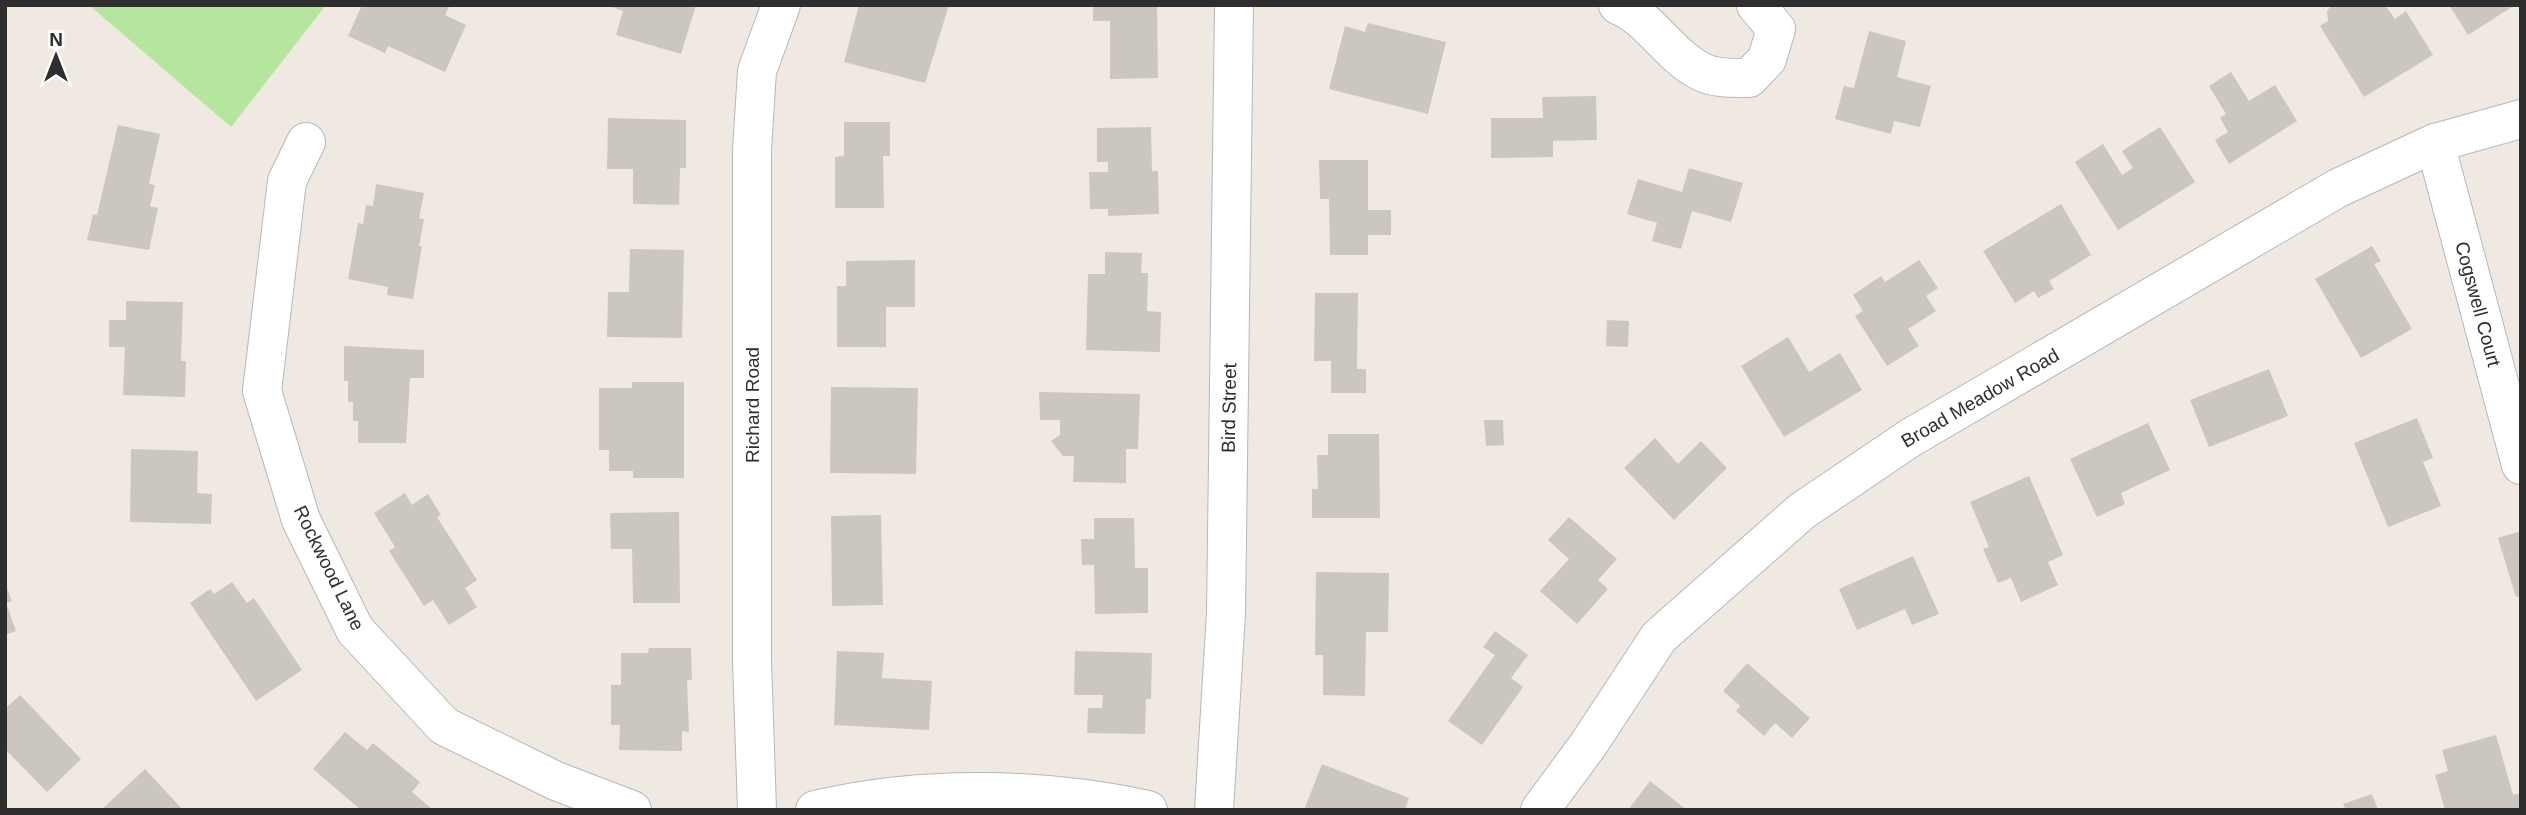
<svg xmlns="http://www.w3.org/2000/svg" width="2526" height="815" font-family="Arial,sans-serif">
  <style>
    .green { fill: #b6e59e }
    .building { fill: #cbc7bf }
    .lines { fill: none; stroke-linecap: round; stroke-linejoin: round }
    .minor-casing { stroke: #b4b7c1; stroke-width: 40 }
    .tertiary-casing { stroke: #b4b7c1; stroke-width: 40 }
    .minor { stroke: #fff; stroke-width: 38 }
    .tertiary { stroke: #fff; stroke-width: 38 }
    .labels { text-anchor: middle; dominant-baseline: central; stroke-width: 5; stroke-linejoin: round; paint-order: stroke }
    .street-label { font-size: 19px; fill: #2e2e2e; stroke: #fff }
  </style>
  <rect width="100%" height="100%" fill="#efe9e1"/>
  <path class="green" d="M89 5H326L231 127Z"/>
  <g class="building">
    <path d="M362 5H450L445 15 466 25 445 72 388 46 385 53 348 36Z"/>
    <path d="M696 5 681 54 616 35 623 11 609 6Z"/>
    <path d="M859 5H949L925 83 844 62Z"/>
    <path d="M1093 5H1157L1158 78 1110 79V21H1093Z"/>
    <path d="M2332 5H2385L2395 19 2406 11 2433 55 2364 97 2320 26 2328 21 2327 11Z"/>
    <path d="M2449 5H2515L2468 35Z"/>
    <path d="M1368 23 1446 42 1428 114 1329 89 1345 26 1365 32Z"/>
    <path d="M1869 31 1906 41 1897 77 1931 86 1920 127 1894 121 1891 134 1835 119 1844 86 1854 88Z"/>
    <path d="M2231 72 2249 101 2275 85 2297 121 2229 164 2215 140 2228 132 2220 118 2226 114 2209 86Z"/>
    <path d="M1596 96 1597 140 1553 141V157L1491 158V118H1543L1542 97Z"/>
    <path d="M608 118 686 120V168H680L679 205 633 204V169H607Z"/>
    <path d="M844 122H890V156H883L884 208H835V157L844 156Z"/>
    <path d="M118 125 160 134 149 184 155 185 150 206 158 208 149 250 87 240 93 214 97 215Z"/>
    <path d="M1151 127 1152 171H1158L1159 214 1108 216V209H1090L1089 172H1108V162H1097V128Z"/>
    <path d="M2160 127 2195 182 2118 230 2075 162 2103 144 2122 175 2133 168 2122 151Z"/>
    <path d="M1319 160H1368V210H1391V235H1368V255H1330L1329 199H1320Z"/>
    <path d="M1689 168 1743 183 1731 222 1692 211 1681 249 1652 241 1657 223 1627 214 1638 179 1682 192Z"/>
    <path d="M376 184 424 193 419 218 424 219 419 246H422L413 299 387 295 388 287 348 279 358 223 363 224 366 205 373 206Z"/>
    <path d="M2061 204 2091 255 2049 281 2054 289 2038 298 2034 291 2015 303 1983 251Z"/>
    <path d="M2372 246 2381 261 2374 264 2412 329 2361 358 2315 279Z"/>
    <path d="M630 249 684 250 682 338 607 337 608 292H629Z"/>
    <path d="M1105 252 1142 253 1141 273H1148L1147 311 1161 312 1160 352 1086 350 1088 274H1105Z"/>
    <path d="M915 260V307H886V347H837V286H846V261Z"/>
    <path d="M1919 260 1938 288 1926 296 1936 311 1908 329 1919 346 1887 366 1855 316 1863 311 1853 295 1881 276 1885 282Z"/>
    <path d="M1315 293H1358L1357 369H1366V393H1331V361H1314Z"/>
    <path d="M126 301 183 302 181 361H186L185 397 123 395 125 347H109V320H126Z"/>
    <path d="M1607 320 1629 321 1628 347 1606 346Z"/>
    <path d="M1788 337 1809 372 1840 353 1862 390 1784 437 1741 366Z"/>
    <path d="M344 346 424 350V378H410L406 443H358V421H353V402H348V381H344Z"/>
    <path d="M2269 369 2288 416 2209 447 2190 400Z"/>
    <path d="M632 382H684V478H633V471H609V450H599V388H632Z"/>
    <path d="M831 387 918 388 916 474 830 473Z"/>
    <path d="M1039 392 1140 394 1138 449H1126V483L1073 482 1074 456H1063L1051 441 1060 435V420H1040Z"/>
    <path d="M2417 418 2433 458 2423 462 2441 506 2388 527 2354 443Z"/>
    <path d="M1484 420H1503L1504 445 1486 446Z"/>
    <path d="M2148 423 2170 470 2121 493 2125 504 2097 517 2070 459Z"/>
    <path d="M1328 434H1379L1380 518H1312V489H1318L1317 455H1328Z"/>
    <path d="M1655 438 1678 464 1701 441 1727 468 1674 520 1624 468Z"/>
    <path d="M131 449 198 451 197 493 212 494 211 524 130 522Z"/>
    <path d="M2029 476 2063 555 2048 562 2058 585 2021 602 2011 578 1998 583 1983 549 1989 547 1970 502Z"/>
    <path d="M405 493 412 505 428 494 441 515 437 517 477 580 465 588 477 607 449 625 433 600 424 606 389 551 395 547 374 513Z"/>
    <path d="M679 512 680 603H633L632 549H611L610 513Z"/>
    <path d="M881 515 883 605 832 606 831 516Z"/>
    <path d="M1569 517 1617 559 1598 580 1608 589 1577 624 1540 591 1569 559 1548 540Z"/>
    <path d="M1094 518H1134L1135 568H1148V613L1095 614 1094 565H1082L1081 539H1094Z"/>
    <path d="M2521 531V596L2516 597 2498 538Z"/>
    <path d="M1913 556 1939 614 1912 625 1905 609 1857 630 1839 589Z"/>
    <path d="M1316 572 1389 573 1388 632H1366L1365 696 1323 695V655H1315Z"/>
    <path d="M232 582 247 603 254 598 302 670 256 701 190 603 210 589 214 594Z"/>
    <path d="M5 583 12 601 6 603 16 631 5 635Z"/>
    <path d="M1495 631 1528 655 1511 678 1523 687 1482 745 1448 721 1495 655 1483 647Z"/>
    <path d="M649 648H691L692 680H687L689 732 682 731V751L619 750 620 725H611V685H621V653H648Z"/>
    <path d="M837 651 884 653 882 678 932 681 929 730 834 725Z"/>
    <path d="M1075 651 1152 653 1151 699H1146L1145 734 1087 733 1088 708H1102L1103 695H1074Z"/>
    <path d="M1747 663 1810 718 1792 738 1775 723 1764 736 1736 711 1740 706 1723 691Z"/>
    <path d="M20 695 81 759 47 792 5 749V709Z"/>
    <path d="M345 732 367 750 373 743 420 782 412 792 433 810H361L313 769Z"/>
    <path d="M2496 735 2513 795 2521 793V810H2445L2435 775 2448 771 2442 750Z"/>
    <path d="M1322 764 1409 798 1405 810H1304Z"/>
    <path d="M145 769 183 810H101Z"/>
    <path d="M1650 781 1687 810H1628Z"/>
    <path d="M2372 794 2378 810H2346L2343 804Z"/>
  </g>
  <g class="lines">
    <defs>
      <g id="minor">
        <path d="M1618 5C1651 19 1669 55 1700 71 1715 79 1733 78 1749 78L1767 59 1776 29 1756 5"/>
        <path d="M306 142 287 181 262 391 301 520 355 630 444 726 556 781 632 810"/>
        <path d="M2435 143 2521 465"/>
        <path d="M757 810 752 661V150L757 71 781 5"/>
        <path d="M815 810C922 785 1041 787 1148 810"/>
        <path d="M1214 810 1226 613 1234 5"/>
      </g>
      <path id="tertiary" d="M1540 810 1588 745 1659 637 1802 511 1910 438 2338 188 2435 143 2521 119"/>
    </defs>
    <use href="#minor" class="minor-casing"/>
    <use href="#tertiary" class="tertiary-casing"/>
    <use href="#minor" class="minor"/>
    <use href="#tertiary" class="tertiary"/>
  </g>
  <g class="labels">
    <g class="street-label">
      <text transform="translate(2478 304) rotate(75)">Cogswell Court</text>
      <text transform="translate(1980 398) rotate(-30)">Broad Meadow Road</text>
      <text transform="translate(752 405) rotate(-90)">Richard Road</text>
      <text transform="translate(1229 408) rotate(-89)">Bird Street</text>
      <text transform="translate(329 568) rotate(64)">Rockwood Lane</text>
    </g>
  </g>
  <rect width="2526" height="815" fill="none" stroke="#2e2e2e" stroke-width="14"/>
  <g transform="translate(56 56)" stroke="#ffffff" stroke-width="5" paint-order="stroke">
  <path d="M0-5L12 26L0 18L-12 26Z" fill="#2e2e2e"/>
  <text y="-10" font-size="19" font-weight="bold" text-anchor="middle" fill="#2e2e2e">N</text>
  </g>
</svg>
